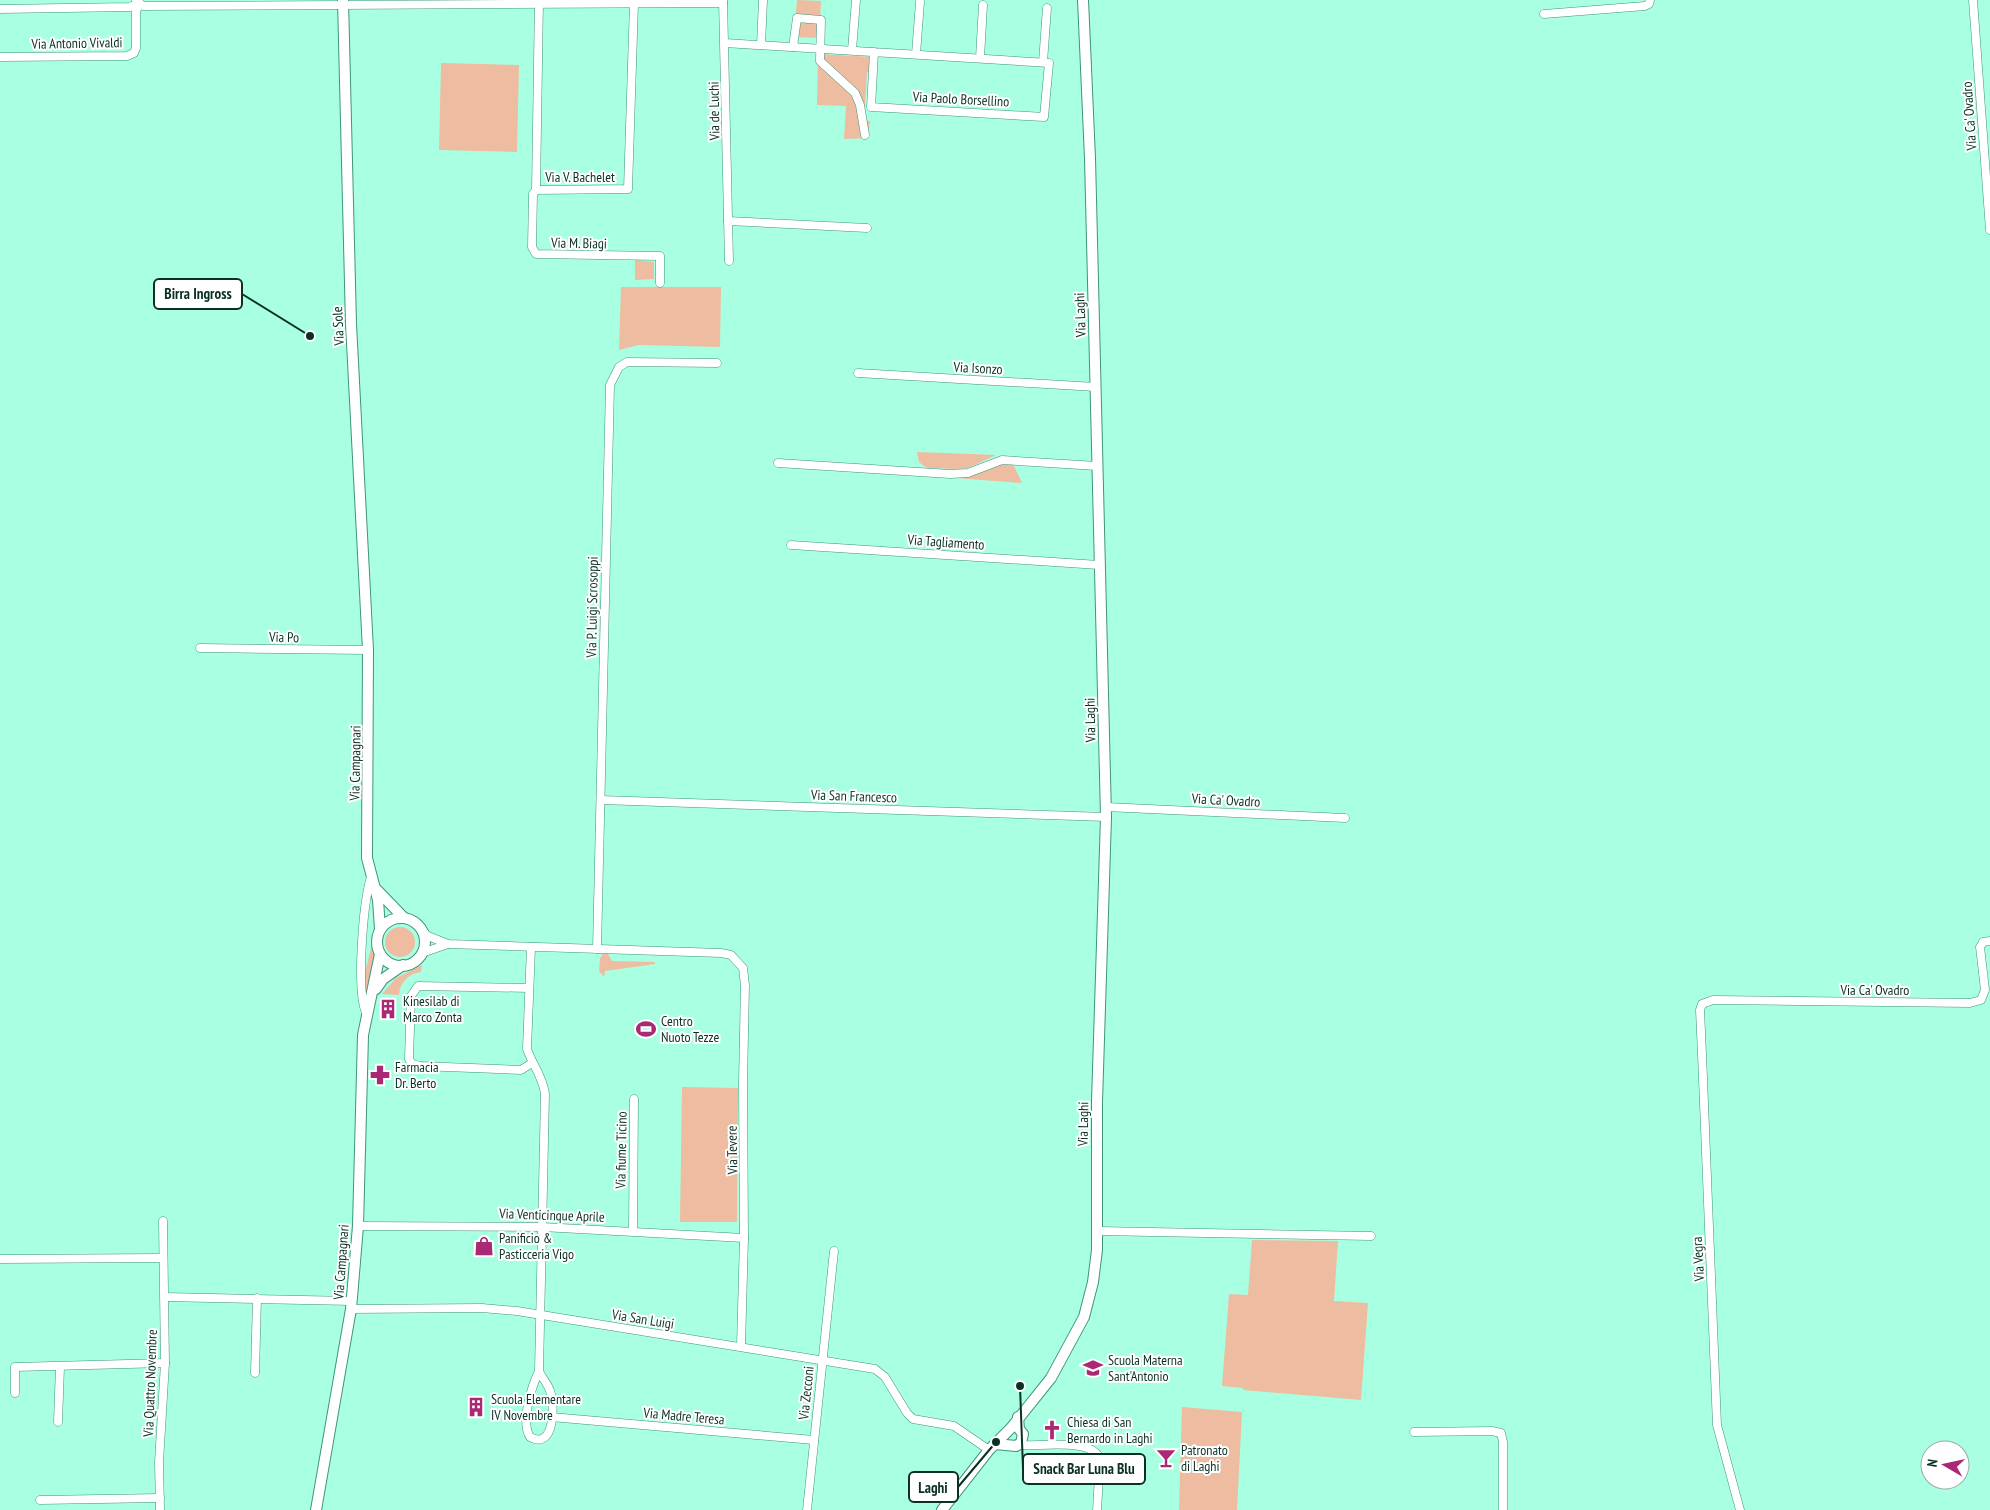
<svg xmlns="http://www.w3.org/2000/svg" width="1990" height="1510" font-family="'PT Sans Narrow',sans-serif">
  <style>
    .green { fill: #eebca0 }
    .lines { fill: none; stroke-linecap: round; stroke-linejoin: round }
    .street-casing { stroke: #3e957b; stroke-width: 9 }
    .secondary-casing { stroke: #3e957b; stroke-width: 12 }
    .street { stroke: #fff; stroke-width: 8 }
    .secondary { stroke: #fff; stroke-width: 10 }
    .labels { text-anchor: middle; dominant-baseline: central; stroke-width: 4; stroke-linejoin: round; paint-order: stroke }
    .street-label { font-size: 14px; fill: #0b3126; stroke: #fff }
    .poi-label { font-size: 14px; fill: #0b3126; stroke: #fff; text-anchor: start }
    .leader { fill: none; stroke: #0b3126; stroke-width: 2 }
    .callout-dot { fill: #0b3126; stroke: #fff; stroke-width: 2 }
    .callout { fill: #fff; stroke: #0b3126; stroke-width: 2 }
    .callout-label { font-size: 15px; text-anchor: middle; font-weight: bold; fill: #0b3126 }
  </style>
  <rect width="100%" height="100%" fill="#a9ffe1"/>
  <g class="green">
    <path d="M797 0 821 1 819 38 794 37Z"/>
    <path d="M818 54 873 57 871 72H867L864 120 870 121 868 138 844 139 846 106 817 105Z"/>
    <path d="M441 63 519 65 517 152 439 150Z"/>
    <path d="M635 260 654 262V279L635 280Z"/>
    <path d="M621 287H721L720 347 639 345 619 350Z"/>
    <path d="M917 452 996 455 968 468 959 469 927 468 919 462Z"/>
    <path d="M998 464H1013L1022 483 956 478 968 477Z"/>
    <circle cx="400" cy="942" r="15"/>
    <path d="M372 944 375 955 366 995H364L365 972Z"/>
    <path d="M603 954H608L612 961 655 962V964L605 971 604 977 599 971 600 958Z"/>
    <path d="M422 965 421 972C408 974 400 982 399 995L382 994 396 978Z"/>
    <path d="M682 1087 738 1088 737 1222H680Z"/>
    <path d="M1252 1240 1338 1241 1334 1301 1368 1303 1361 1400 1243 1390V1388L1222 1386 1229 1294 1248 1295Z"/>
    <path d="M1182 1407 1242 1412 1237 1510H1179Z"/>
  </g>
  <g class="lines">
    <defs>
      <g id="street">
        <path d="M136 0 143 6 723 3"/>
        <path d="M539 0 536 190 628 189 634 3"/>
        <path d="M723 0 729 261"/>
        <path d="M1973 0 1990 230"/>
        <path d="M0 9 130 7 139 3"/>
        <path d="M1544 14 1645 6 1649 4 1650 0"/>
        <path d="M725 43 1049 63 1044 117 871 107 874 52"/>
        <path d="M761 45 763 0"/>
        <path d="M793 47 797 18 821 20 820 61 855 93 860 105 865 135"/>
        <path d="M852 50 856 0"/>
        <path d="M916 54 920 2"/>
        <path d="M0 57 127 56 134 53 136 48V12L139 3"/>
        <path d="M980 58 983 5"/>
        <path d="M1043 62 1047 8"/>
        <path d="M536 190 533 194 532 247 536 254 660 256V283"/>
        <path d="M728 221 867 228"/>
        <path d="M858 373 1096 387"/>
        <path d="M778 463 950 474 968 473 1002 460 1097 466"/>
        <path d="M791 545 1099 565"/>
        <path d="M200 648 368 650"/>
        <path d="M601 800 1106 817"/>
        <path d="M1106 807 1345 818"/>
        <path d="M422 931 428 936 448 944 721 953 731 955 743 968 745 985 743 1083 744 1238 741 1346"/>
        <path d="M531 947 527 1049C533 1066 543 1077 545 1094L539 1371C532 1386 520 1421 530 1437 555 1451 555 1404 550 1391 548 1384 542 1378 539 1371"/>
        <path d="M597 949 610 385 619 367 627 362 717 363"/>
        <path d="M422 953 448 944"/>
        <path d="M529 988 418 986 411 996 409 1059 412 1064 420 1066 521 1070 532 1063"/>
        <path d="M366 1013C356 988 363 904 371 877"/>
        <path d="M358 1226 542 1227 744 1238"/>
        <path d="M633 1231 634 1099"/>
        <path d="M1098 1231 1371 1236"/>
        <path d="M0 1259 163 1258"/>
        <path d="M165 1297 352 1301"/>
        <path d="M351 1309 482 1308 517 1311 875 1369 885 1377 907 1413 913 1419 954 1426 989 1450"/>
        <path d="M255 1373 257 1298"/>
        <path d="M15 1393V1367L165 1363"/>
        <path d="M551 1417 814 1440"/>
        <path d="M58 1422 60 1367"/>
        <path d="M1414 1432 1492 1431 1501 1433 1503 1442V1510"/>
        <path d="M1018 1445C1038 1447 1092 1437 1100 1459L1097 1510"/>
        <path d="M40 1500 160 1498"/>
        <path d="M160 1510 159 1462 165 1363 163 1221"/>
        <path d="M807 1510 834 1251"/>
        <path d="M1740 1510 1717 1425 1702 1054 1700 1010 1702 1004 1713 1000 1970 1003 1981 1000 1985 990 1980 947 1983 942 1990 941"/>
      </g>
      <g id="secondary">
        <path d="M343 0 351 324 368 650 367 858 378 900 380 929"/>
        <path d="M377 890 404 918"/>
        <circle cx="401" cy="942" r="24"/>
        <path d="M376 989 383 979 403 965"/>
        <path d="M995 1444 1016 1446 1021 1443 1023 1434 1019 1429 1018 1417"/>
        <path d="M316 1510 351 1309 358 1226 363 1035 380 954"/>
        <path d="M942 1510 989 1450 1011 1428 1051 1378 1084 1317 1093 1282 1097 1250V1102L1106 817 1090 158 1083 0"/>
      </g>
    </defs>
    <use href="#street" class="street-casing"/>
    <use href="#secondary" class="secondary-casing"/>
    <use href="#street" class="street"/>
    <use href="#secondary" class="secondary"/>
  </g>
  <defs>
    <symbol id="building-bare" viewBox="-9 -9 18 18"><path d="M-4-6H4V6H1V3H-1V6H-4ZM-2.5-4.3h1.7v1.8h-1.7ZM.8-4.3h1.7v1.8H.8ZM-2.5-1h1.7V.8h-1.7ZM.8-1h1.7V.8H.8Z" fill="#ab2874" stroke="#fff" stroke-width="2.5" paint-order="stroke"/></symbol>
    <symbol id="stadium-bare" viewBox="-9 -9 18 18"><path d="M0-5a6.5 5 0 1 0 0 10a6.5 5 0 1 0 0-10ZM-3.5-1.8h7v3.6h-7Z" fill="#ab2874" stroke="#fff" stroke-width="2.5" paint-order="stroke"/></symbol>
    <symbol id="pharmacy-bare" viewBox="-9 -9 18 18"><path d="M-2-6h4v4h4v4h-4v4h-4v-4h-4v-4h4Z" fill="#ab2874" stroke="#fff" stroke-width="2.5" paint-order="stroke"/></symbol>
    <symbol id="shop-bare" viewBox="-9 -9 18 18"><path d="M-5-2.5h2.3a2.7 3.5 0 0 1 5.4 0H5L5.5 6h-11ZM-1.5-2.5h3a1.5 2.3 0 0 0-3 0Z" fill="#ab2874" stroke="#fff" stroke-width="2.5" paint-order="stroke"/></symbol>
    <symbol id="school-bare" viewBox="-9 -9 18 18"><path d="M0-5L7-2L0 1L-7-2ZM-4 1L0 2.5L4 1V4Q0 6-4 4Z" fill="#ab2874" stroke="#fff" stroke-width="2.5" paint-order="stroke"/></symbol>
    <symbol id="church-bare" viewBox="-9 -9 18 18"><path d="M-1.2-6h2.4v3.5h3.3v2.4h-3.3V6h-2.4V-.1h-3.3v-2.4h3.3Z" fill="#ab2874" stroke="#fff" stroke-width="2.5" paint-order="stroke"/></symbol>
    <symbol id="bar-bare" viewBox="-9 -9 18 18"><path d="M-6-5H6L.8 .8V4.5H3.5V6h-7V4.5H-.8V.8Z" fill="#ab2874" stroke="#fff" stroke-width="2.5" paint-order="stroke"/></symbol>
  </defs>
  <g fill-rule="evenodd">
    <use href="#building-bare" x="374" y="995" width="28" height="28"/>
    <use href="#stadium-bare" x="632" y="1015" width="28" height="28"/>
    <use href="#pharmacy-bare" x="366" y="1061" width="28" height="28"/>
    <use href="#shop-bare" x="470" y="1232" width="28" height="28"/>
    <use href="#school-bare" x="1079" y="1354" width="28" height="28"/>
    <use href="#building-bare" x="462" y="1393" width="28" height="28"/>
    <use href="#church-bare" x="1038" y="1416" width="28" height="28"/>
    <use href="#bar-bare" x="1152" y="1444" width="28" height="28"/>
  </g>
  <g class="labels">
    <g class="street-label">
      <text transform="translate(77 43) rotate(-1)">Via Antonio Vivaldi</text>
      <text transform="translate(961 99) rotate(3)">Via Paolo Borsellino</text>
      <text transform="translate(714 111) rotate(-91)">Via de Luchi</text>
      <text transform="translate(1969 116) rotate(-94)">Via Ca' Ovadro</text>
      <text x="580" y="177">Via V. Bachelet</text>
      <text transform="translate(579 243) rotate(1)">Via M. Biagi</text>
      <text transform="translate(1080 315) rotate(-92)">Via Laghi</text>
      <text transform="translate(338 326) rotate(-93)">Via Sole</text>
      <text transform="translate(978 368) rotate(3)">Via Isonzo</text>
      <text transform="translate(946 542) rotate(4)">Via Tagliamento</text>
      <text transform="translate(592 607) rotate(-89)">Via P. Luigi Scrosoppi</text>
      <text transform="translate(284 637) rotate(1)">Via Po</text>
      <text transform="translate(1090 720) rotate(-91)">Via Laghi</text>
      <text transform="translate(355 763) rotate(-89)">Via Campagnari</text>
      <text transform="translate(854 796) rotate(2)">Via San Francesco</text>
      <text transform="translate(1226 800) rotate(3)">Via Ca' Ovadro</text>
      <text x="1875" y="990">Via Ca' Ovadro</text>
      <text transform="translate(1083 1124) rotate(-89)">Via Laghi</text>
      <text transform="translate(621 1150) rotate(-89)">Via fiume Ticino</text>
      <text transform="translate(732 1150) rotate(-91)">Via Tevere</text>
      <text transform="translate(552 1215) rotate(2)">Via Venticinque Aprile</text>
      <text transform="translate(1698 1259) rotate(-93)">Via Vegra</text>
      <text transform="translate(341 1262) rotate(-86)">Via Campagnari</text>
      <text transform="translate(643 1319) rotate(9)">Via San Luigi</text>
      <text transform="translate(150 1383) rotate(-88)">Via Quattro Novembre</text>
      <text transform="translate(806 1393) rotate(-84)">Via Zecconi</text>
      <text transform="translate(684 1416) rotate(5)">Via Madre Teresa</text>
    </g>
    <g class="poi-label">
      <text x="403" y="1001">Kinesilab di<tspan x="403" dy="16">Marco Zonta</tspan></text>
      <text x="661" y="1021">Centro<tspan x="661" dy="16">Nuoto Tezze</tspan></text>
      <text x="395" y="1067">Farmacia<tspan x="395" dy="16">Dr. Berto</tspan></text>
      <text x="499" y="1238">Panificio &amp;<tspan x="499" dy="16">Pasticceria Vigo</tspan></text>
      <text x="1108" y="1360">Scuola Materna<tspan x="1108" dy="16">Sant'Antonio</tspan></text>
      <text x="491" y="1399">Scuola Elementare<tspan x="491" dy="16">IV Novembre</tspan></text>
      <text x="1067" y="1422">Chiesa di San<tspan x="1067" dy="16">Bernardo in Laghi</tspan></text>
      <text x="1181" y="1450">Patronato<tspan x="1181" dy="16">di Laghi</tspan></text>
    </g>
  </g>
  <path class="leader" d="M310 336L242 294M1020 1386L1023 1469M996 1442L958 1487"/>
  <g class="callout-dot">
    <circle cx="310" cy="336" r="5"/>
    <circle cx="1020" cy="1386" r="5"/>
    <circle cx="996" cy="1442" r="5"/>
  </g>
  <g class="callout">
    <rect x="154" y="279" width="88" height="30" rx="5"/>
    <rect x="1023" y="1454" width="122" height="30" rx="5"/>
    <rect x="909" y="1472" width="49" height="30" rx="5"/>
  </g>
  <g class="callout-label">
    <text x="198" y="299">Birra Ingross</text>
    <text x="1084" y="1474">Snack Bar Luna Blu</text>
    <text x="933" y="1493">Laghi</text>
  </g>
  <g transform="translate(1945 1465) rotate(279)"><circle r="24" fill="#ffffff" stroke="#9dada8"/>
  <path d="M0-4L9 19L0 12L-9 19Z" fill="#ab2874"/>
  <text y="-8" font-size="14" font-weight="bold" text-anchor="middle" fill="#0b3126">N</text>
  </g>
</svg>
